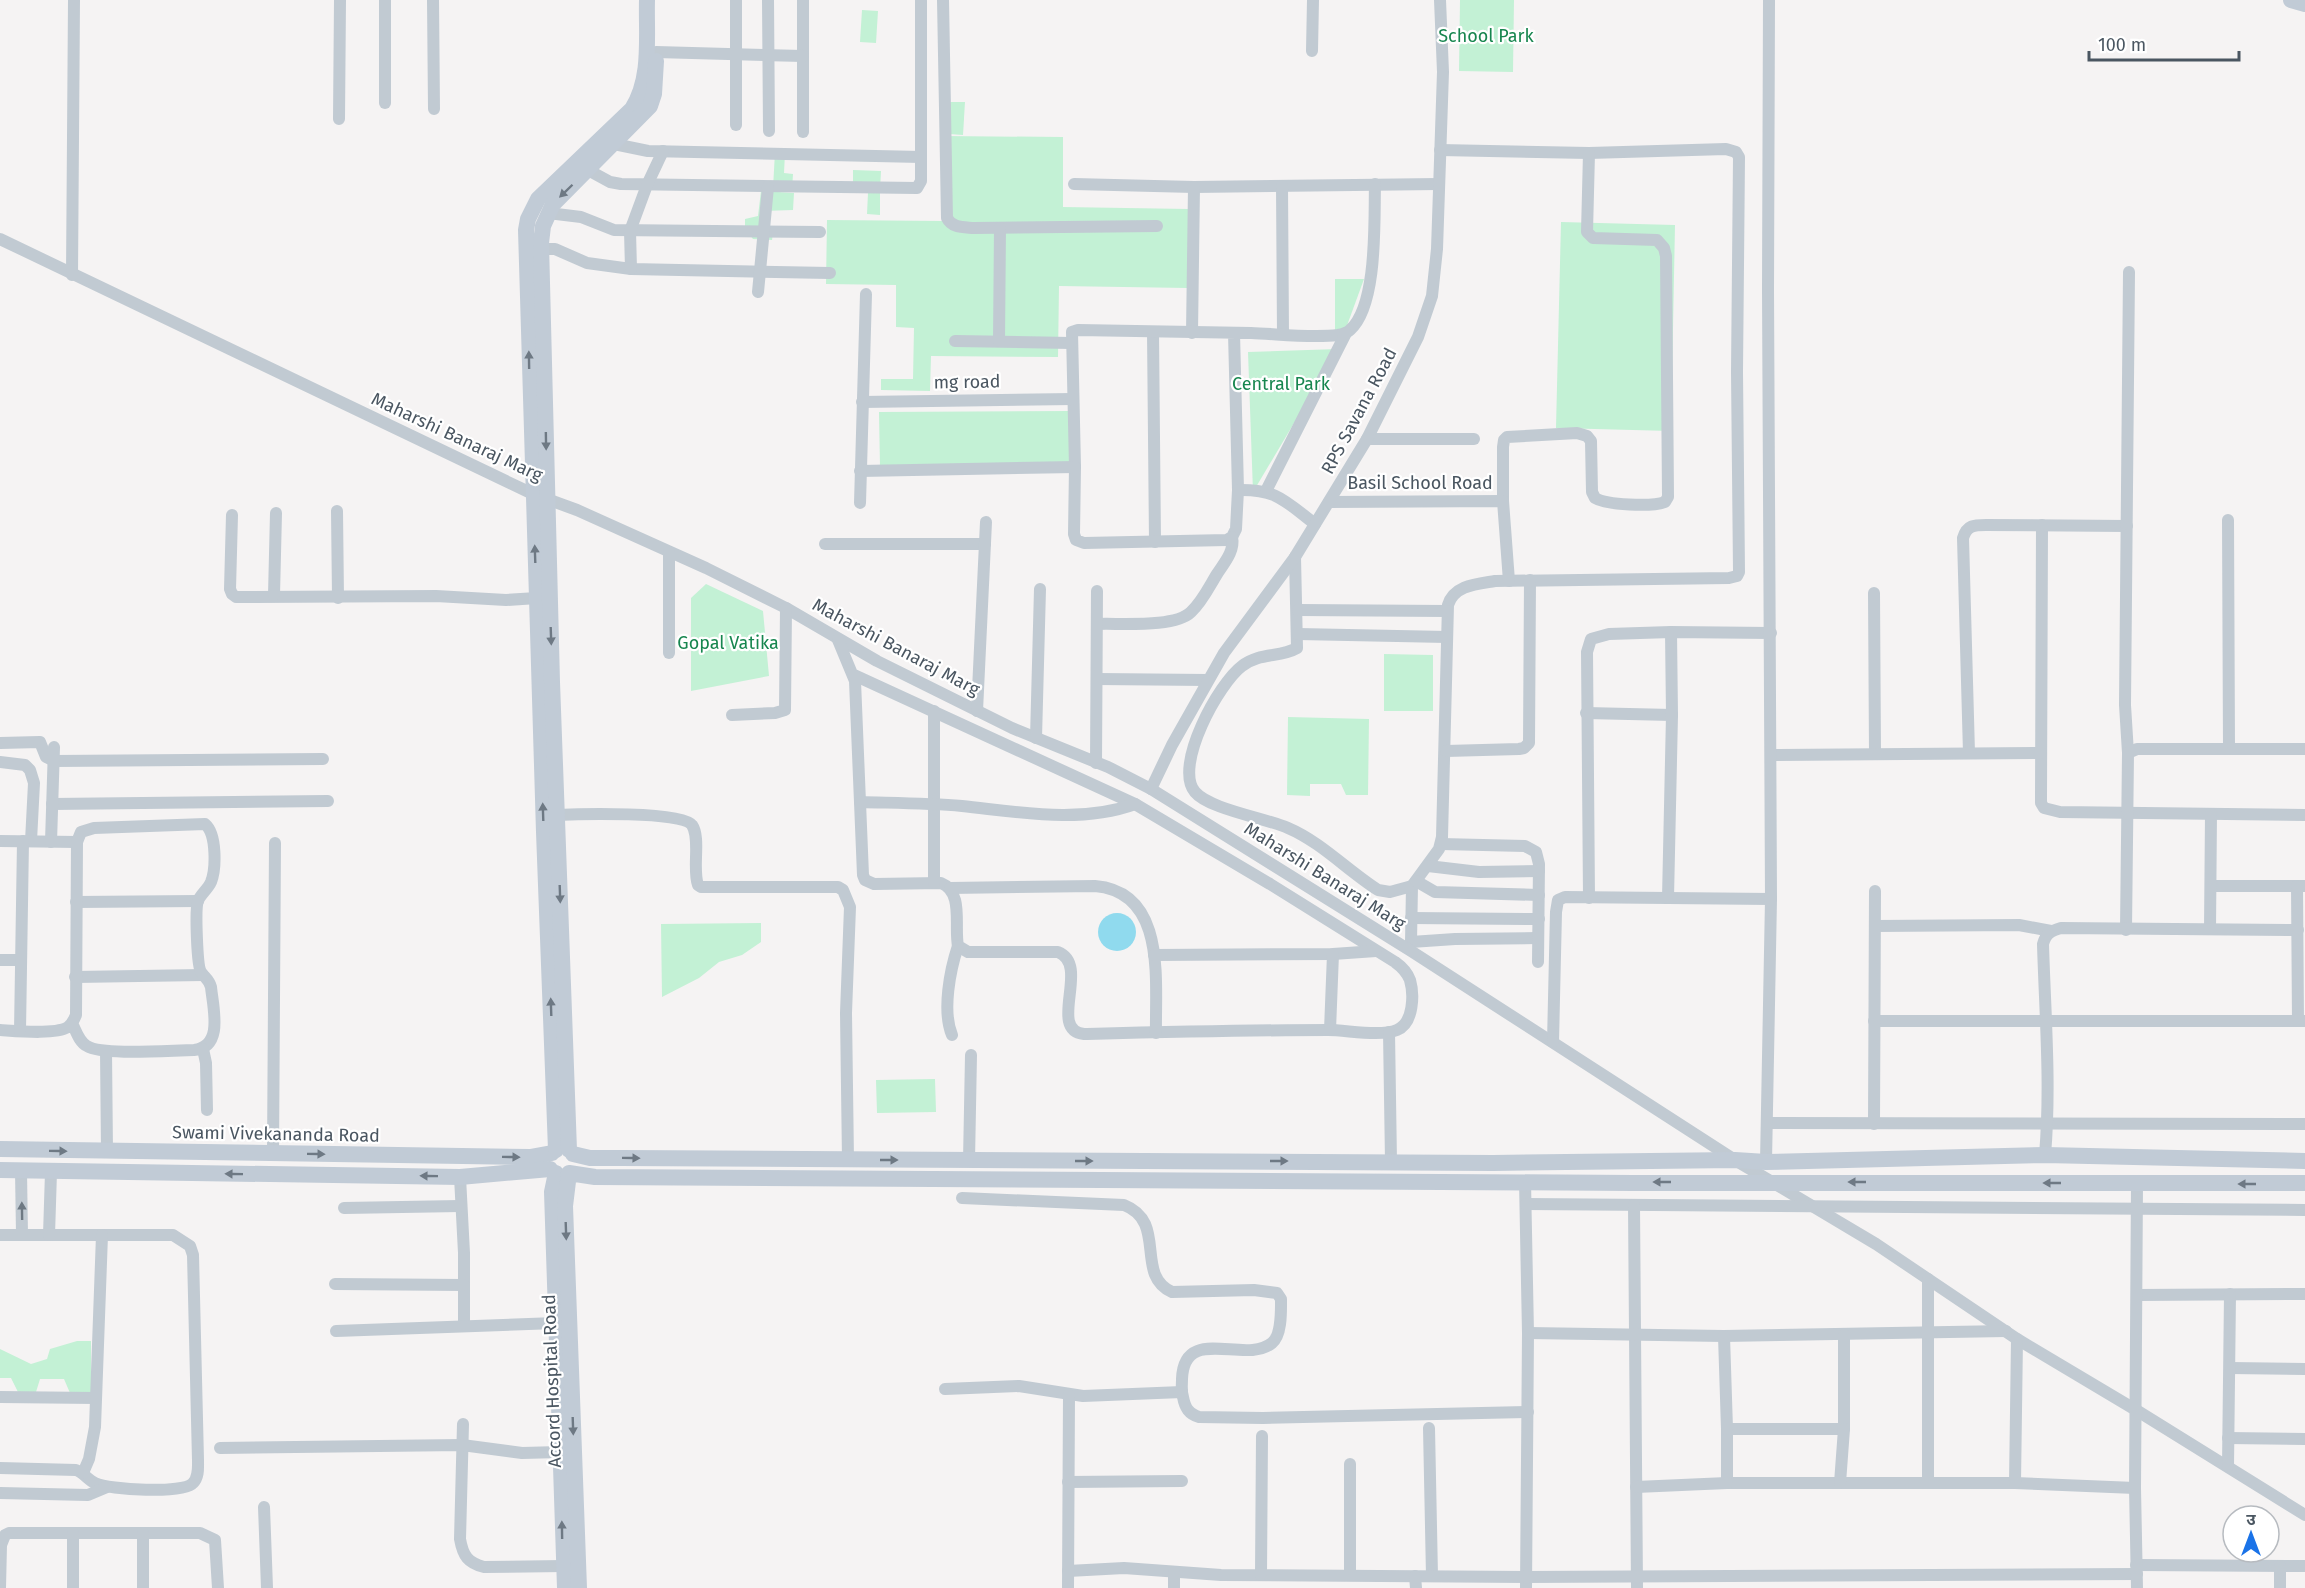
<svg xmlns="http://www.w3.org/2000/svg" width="2305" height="1588" font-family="'Fira Sans','Noto Sans Devanagari',sans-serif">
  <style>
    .green { fill: #c3f1d5 }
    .water { fill: #90daee }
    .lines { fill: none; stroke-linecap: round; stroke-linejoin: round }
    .street { stroke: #c1cad2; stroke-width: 12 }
    .secondary { stroke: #c1cbd6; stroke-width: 16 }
    .oneway { fill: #6e7984 }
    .oneway2 { fill: #6e7983 }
    .labels { text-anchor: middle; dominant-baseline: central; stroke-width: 4.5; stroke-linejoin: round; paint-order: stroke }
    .park-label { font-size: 18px; fill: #17864f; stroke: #fff }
    .street-label { font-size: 18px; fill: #4a5661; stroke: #fff }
  </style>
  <rect width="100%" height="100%" fill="#f5f3f3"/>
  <g class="green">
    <path d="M1460 0H1514L1513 72 1459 71Z"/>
    <path d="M862 10 878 11 876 43 860 42Z"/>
    <path d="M950 102H965L963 135 949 134Z"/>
    <path d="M943 136 1063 137V207L1189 209 1188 288 1059 286 1058 357 931 356 930 391 881 390V379H913L914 328 896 327V285L826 284 827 220 942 221Z"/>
    <path d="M775 152 785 153 784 173 793 174 792 190 773 188Z"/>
    <path d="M853 170 881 171 880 190H853Z"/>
    <path d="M761 191 794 193 793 210 763 211 773 233 772 240 753 239 745 229V219L758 216Z"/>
    <path d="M868 193H880V215L867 214Z"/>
    <path d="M1561 222 1675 225 1671 431 1556 428Z"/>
    <path d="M1335 279H1364L1345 331H1335Z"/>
    <path d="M1338 349 1253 492 1248 352Z"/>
    <path d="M1070 411V466L880 467 879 412Z"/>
    <path d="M706 584 763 611 769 676 691 691V598Z"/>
    <path d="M1384 654 1433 655V711H1384Z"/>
    <path d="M1288 717 1369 719 1368 795H1346L1341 784H1310V796L1287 795Z"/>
    <path d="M761 923V942L742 955 719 962 699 978 662 997 661 924Z"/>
    <path d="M935 1079 936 1112 877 1113 876 1080Z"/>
    <path d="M77 1341H91V1393H70L64 1379H40L36 1392H18L11 1378H0V1349L31 1364 47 1359 50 1349Z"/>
  </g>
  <circle class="water" cx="1117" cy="932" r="19"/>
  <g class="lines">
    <g class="street">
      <path d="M433 0 434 109"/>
      <path d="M768 0 769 131"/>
      <path d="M803 0V132"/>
      <path d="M943 0 947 218C952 228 963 227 974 228L1157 226"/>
      <path d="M1312 51 1313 0"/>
      <path d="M656 52 803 56"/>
      <path d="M385 103V0"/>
      <path d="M339 119 340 0"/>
      <path d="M736 125V0"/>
      <path d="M614 144 648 151 921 157"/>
      <path d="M1440 150 1589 153 1726 149 1736 152 1739 157 1737 372 1739 572 1737 576 1729 578 1495 581C1477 584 1454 585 1448 605L1442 837 1439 849 1412 886 1411 942 1455 939 1538 938"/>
      <path d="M588 170 610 182 621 184 917 188 921 181V1"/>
      <path d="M1074 184 1194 187 1439 184"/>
      <path d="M1282 186 1283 334"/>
      <path d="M548 213 581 217 614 230 820 232"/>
      <path d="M0 239 533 494 577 510 706 568 786 608 877 661 1012 728 1108 767 1151 789 1411 951 1735 1160 1876 1244 2017 1339 2136 1410 2305 1515"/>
      <path d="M541 249H555L587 263 631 269 830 273"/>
      <path d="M631 269 630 231 647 185 663 151"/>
      <path d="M72 275 74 0"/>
      <path d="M758 292 768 187"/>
      <path d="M1153 332 1155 542"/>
      <path d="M1192 333 1194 187"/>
      <path d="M1234 333 1238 490 1236 529 1232 537 1227 540 1084 543 1076 540 1074 534 1075 467 1072 332 1078 330C1136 331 1193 332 1251 333 1279 334 1310 338 1338 335 1343 334 1347 333 1350 330 1378 305 1374 220 1375 184"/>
      <path d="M955 341 1071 343"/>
      <path d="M999 341 1000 228"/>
      <path d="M862 402 1073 399"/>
      <path d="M1367 439H1474"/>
      <path d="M860 471 1075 467"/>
      <path d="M1238 490C1277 489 1285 501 1315 524"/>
      <path d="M1266 491 1346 333"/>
      <path d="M1503 501V447L1504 440 1507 437 1577 433 1587 436 1591 441 1592 492 1595 498C1606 505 1652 507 1665 502L1668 497 1666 256 1664 248 1657 240 1593 238 1587 232 1589 153"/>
      <path d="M1329 502 1503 501 1509 581"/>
      <path d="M860 503 866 294"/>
      <path d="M337 511 338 598"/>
      <path d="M232 515 230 589 232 594 236 597 436 596 506 600 537 598"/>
      <path d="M2228 520 2229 749"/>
      <path d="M2042 525 2041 796V803L2044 808 2060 812 2305 815"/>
      <path d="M825 544H985"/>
      <path d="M669 552V653"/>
      <path d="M1295 557 1297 648C1280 658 1260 652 1242 666 1219 683 1173 766 1195 792 1209 809 1265 818 1288 828 1321 842 1348 871 1378 890L1390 892 1412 886"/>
      <path d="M1874 593 1875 754"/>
      <path d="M274 595 276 513"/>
      <path d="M1298 610 1447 611"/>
      <path d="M1097 624C1120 623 1175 628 1191 612 1202 602 1209 587 1217 574 1224 563 1235 551 1232 537"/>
      <path d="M1298 634 1447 637"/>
      <path d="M838 640 855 681 863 875 865 880 874 884 941 883C964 892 954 926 958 946L968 952H1058C1091 965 1047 1030 1084 1034 1166 1032 1247 1030 1328 1030 1347 1030 1380 1037 1397 1030 1414 1023 1414 994 1410 980 1407 972 1402 967 1395 962L1270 884 1135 804 854 675"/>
      <path d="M1097 679 1208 680"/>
      <path d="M934 711V883"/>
      <path d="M977 711 986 522"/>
      <path d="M1586 713 1672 715"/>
      <path d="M732 715 775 713 785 710 786 608"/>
      <path d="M1036 738 1040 589"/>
      <path d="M0 743 40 742 46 757 54 761 323 759"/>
      <path d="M1446 751 1519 749 1524 748 1529 743 1530 580"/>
      <path d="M1969 753 1963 538C1967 525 1974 525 1986 525L2127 526"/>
      <path d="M2128 753 2125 705 2129 272"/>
      <path d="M1771 755 2041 753"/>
      <path d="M0 762 25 765 30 770 34 783 31 841"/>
      <path d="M1096 763 1097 591"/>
      <path d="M1151 789 1172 745 1224 653 1295 557 1367 439 1418 337 1432 296 1437 249 1443 72 1440 0"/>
      <path d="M860 802C894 803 928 803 962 806 1019 812 1080 824 1135 804"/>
      <path d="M52 804 328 801"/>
      <path d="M557 815C577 814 683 811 692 825 701 838 692 869 698 885L701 887H838L843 890 850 907 846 1013 848 1160"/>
      <path d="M0 841 77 842"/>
      <path d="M51 842 54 747"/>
      <path d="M1441 844 1525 846 1536 852 1539 864 1538 962"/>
      <path d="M1428 866 1479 872 1539 871"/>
      <path d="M1416 881 1435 892 1539 895"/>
      <path d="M2211 886H2304"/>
      <path d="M2297 886 2298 1021"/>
      <path d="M950 888 1095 886C1167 892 1155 981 1156 1033"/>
      <path d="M1589 898 1587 652 1591 639 1609 634 1671 632 1771 633"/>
      <path d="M1668 898 1672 715 1671 632"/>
      <path d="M76 902 198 901"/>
      <path d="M1411 918 1539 919"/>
      <path d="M1875 926 2019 925 2051 931"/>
      <path d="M2210 929 2211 814"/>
      <path d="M2126 930 2128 753 2137 749H2305"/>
      <path d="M1154 955 1333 954 1376 951"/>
      <path d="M0 960H21"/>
      <path d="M75 977 203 975"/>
      <path d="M1874 1021H2305"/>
      <path d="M0 1030C16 1031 55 1035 68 1027 72 1024 74 1020 76 1015L77 842 81 832 94 828 205 824C217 834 216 869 211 882 208 889 200 895 198 901 195 908 197 966 201 972 205 978 209 979 211 987 213 1008 224 1047 194 1050 173 1050 103 1056 87 1046 79 1042 76 1031 72 1023"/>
      <path d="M1330 1030 1333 954"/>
      <path d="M20 1031 23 841"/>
      <path d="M1389 1032 1391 1162"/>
      <path d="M952 1035C942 1011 950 970 958 946"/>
      <path d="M1553 1042 1556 912 1558 900 1565 897 1771 899"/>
      <path d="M203 1049 206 1063 207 1110"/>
      <path d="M106 1051 107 1152"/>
      <path d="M1767 1123 2305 1124"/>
      <path d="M1874 1124 1875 891"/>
      <path d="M273 1154 275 843"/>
      <path d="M2045 1155C2051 1085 2045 1014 2043 944 2046 933 2051 931 2061 928L2298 930"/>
      <path d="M969 1161 971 1055"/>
      <path d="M1766 1162 1771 899 1768 290 1769 0"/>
      <path d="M21 1171 22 1235"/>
      <path d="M460 1177 464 1253V1326"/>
      <path d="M1525 1181 1528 1333 1526 1588"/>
      <path d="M962 1198 1124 1205C1168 1222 1134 1275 1172 1292L1254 1290 1277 1293 1281 1299C1281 1311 1282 1335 1272 1343 1245 1365 1184 1324 1182 1379 1182 1385 1181 1391 1183 1397 1185 1408 1189 1414 1199 1417L1263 1418 1528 1412"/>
      <path d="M1526 1204 2305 1210"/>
      <path d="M1634 1205 1637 1588"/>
      <path d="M344 1208 460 1206"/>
      <path d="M0 1235H173L190 1246 193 1255 198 1460C198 1468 199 1477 193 1483 184 1494 109 1490 95 1483 88 1480 84 1473 76 1470L0 1468"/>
      <path d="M49 1235 51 1172"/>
      <path d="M1928 1279V1483"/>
      <path d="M335 1284 464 1285"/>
      <path d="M2138 1295 2305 1294"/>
      <path d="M336 1331 556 1323"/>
      <path d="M1528 1333 1724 1336 2006 1331"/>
      <path d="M1844 1335V1429H1727V1483H2015L2135 1488"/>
      <path d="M1724 1336 1727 1429"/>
      <path d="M2230 1368 2305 1369"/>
      <path d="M945 1389 1019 1386 1083 1396 1182 1392"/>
      <path d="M0 1397 96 1398"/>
      <path d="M463 1424 460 1539C463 1556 468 1563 484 1567L564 1566"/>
      <path d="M1429 1428 1432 1576"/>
      <path d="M2228 1438 2305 1439"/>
      <path d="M220 1448 462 1445 522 1453 560 1452"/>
      <path d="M1350 1464V1575"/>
      <path d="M2228 1466 2230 1294"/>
      <path d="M83 1473 89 1459 95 1427 102 1235"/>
      <path d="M1068 1482 1182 1481"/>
      <path d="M1840 1483 1844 1429"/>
      <path d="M2015 1483 2017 1339"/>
      <path d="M1636 1487 1727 1483"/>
      <path d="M0 1493 88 1495 107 1487"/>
      <path d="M264 1507 267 1588"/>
      <path d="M2136 1565 2305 1566"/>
      <path d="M1068 1571 1124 1568 1221 1575 1526 1577 2137 1574"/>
      <path d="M1174 1572V1588"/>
      <path d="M1261 1575 1262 1436"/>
      <path d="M1415 1576 1416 1588"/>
      <path d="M0 1588 1 1545 5 1535 9 1533H200L215 1540 218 1588"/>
      <path d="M73 1588V1533"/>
      <path d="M143 1588V1533"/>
      <path d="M1068 1588 1069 1395"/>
      <path d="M2137 1588 2135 1488 2137 1184"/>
      <path d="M2280 1588V1566"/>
    </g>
    <g class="secondary">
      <path d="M2291 0 2305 4"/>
      <path d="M0 1149 530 1157 552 1153"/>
      <path d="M556 1150 544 832 526 230 528 219 538 199 632 109C652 78 646 36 647 0"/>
      <path d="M569 1150 552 682 541 243 543 226 553 204 650 106 654 94 656 61"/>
      <path d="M573 1154 590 1158H621L1493 1163 1735 1160 1766 1162 2045 1155 2305 1161"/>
      <path d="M0 1170 460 1177 550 1169"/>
      <path d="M556 1173 552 1192 565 1588"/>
      <path d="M579 1588 565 1206 569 1173 595 1177 1633 1183H2305"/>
    </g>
  </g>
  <defs><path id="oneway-solid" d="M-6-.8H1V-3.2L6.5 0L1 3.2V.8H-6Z" transform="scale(1.5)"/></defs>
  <g class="oneway">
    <use href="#oneway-solid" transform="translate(566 191) rotate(136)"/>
    <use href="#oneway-solid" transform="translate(529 360) rotate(-91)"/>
    <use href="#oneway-solid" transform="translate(546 441) rotate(89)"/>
    <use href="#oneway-solid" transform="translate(535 554) rotate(-92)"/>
    <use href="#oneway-solid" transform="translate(551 636) rotate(88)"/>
    <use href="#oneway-solid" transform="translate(543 812) rotate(-92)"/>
    <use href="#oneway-solid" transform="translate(560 894) rotate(88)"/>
    <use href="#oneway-solid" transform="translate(551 1007) rotate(-92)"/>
    <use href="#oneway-solid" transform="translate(58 1151) rotate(1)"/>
    <use href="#oneway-solid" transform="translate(316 1154) rotate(1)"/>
    <use href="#oneway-solid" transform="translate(511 1157) rotate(1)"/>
    <use href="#oneway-solid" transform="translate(631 1158) rotate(1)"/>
    <use href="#oneway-solid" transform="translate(889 1160)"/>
    <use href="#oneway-solid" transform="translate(1084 1161)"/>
    <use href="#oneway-solid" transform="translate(1279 1161)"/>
    <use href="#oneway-solid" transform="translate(234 1174) rotate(-179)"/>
    <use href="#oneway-solid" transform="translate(429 1176) rotate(-179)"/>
    <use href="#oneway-solid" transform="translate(1662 1182) rotate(180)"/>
    <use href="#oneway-solid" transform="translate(1857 1182) rotate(-180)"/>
    <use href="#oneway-solid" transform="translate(2052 1183) rotate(-180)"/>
    <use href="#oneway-solid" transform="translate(2247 1184) rotate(180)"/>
    <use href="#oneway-solid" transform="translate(566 1231) rotate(88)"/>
    <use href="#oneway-solid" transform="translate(573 1426) rotate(88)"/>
    <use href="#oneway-solid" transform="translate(562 1530) rotate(-91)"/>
  </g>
  <use class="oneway2" href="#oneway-solid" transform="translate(22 1211) rotate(-91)"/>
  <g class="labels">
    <g class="park-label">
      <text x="1486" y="36">School Park</text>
      <text x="1281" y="384">Central Park</text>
      <text x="728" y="643">Gopal Vatika</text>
    </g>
    <g class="street-label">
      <text transform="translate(967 382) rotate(-1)">mg road</text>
      <text transform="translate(1359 411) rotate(-62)">RPS Savana Road</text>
      <text transform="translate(457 437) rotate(25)">Maharshi Banaraj Marg</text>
      <text x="1420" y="483">Basil School Road</text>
      <text transform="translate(896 647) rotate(28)">Maharshi Banaraj Marg</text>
      <text transform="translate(1325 876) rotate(32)">Maharshi Banaraj Marg</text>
      <text transform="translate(276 1134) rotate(1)">Swami Vivekananda Road</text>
      <text transform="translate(552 1381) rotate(-92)">Accord Hospital Road</text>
    </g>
  </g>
  <g transform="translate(2251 1534)"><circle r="28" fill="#ffffff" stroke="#b7bbc0" stroke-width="1.5"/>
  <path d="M0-4.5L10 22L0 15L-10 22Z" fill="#1a73e8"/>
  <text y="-9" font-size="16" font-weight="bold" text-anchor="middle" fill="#4a5661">उ</text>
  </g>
  <path d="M2089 51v9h150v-9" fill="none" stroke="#4a5661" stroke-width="3"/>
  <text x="2098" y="51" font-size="18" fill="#4a5661" stroke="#ffffff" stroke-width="4.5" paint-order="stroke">100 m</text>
</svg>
